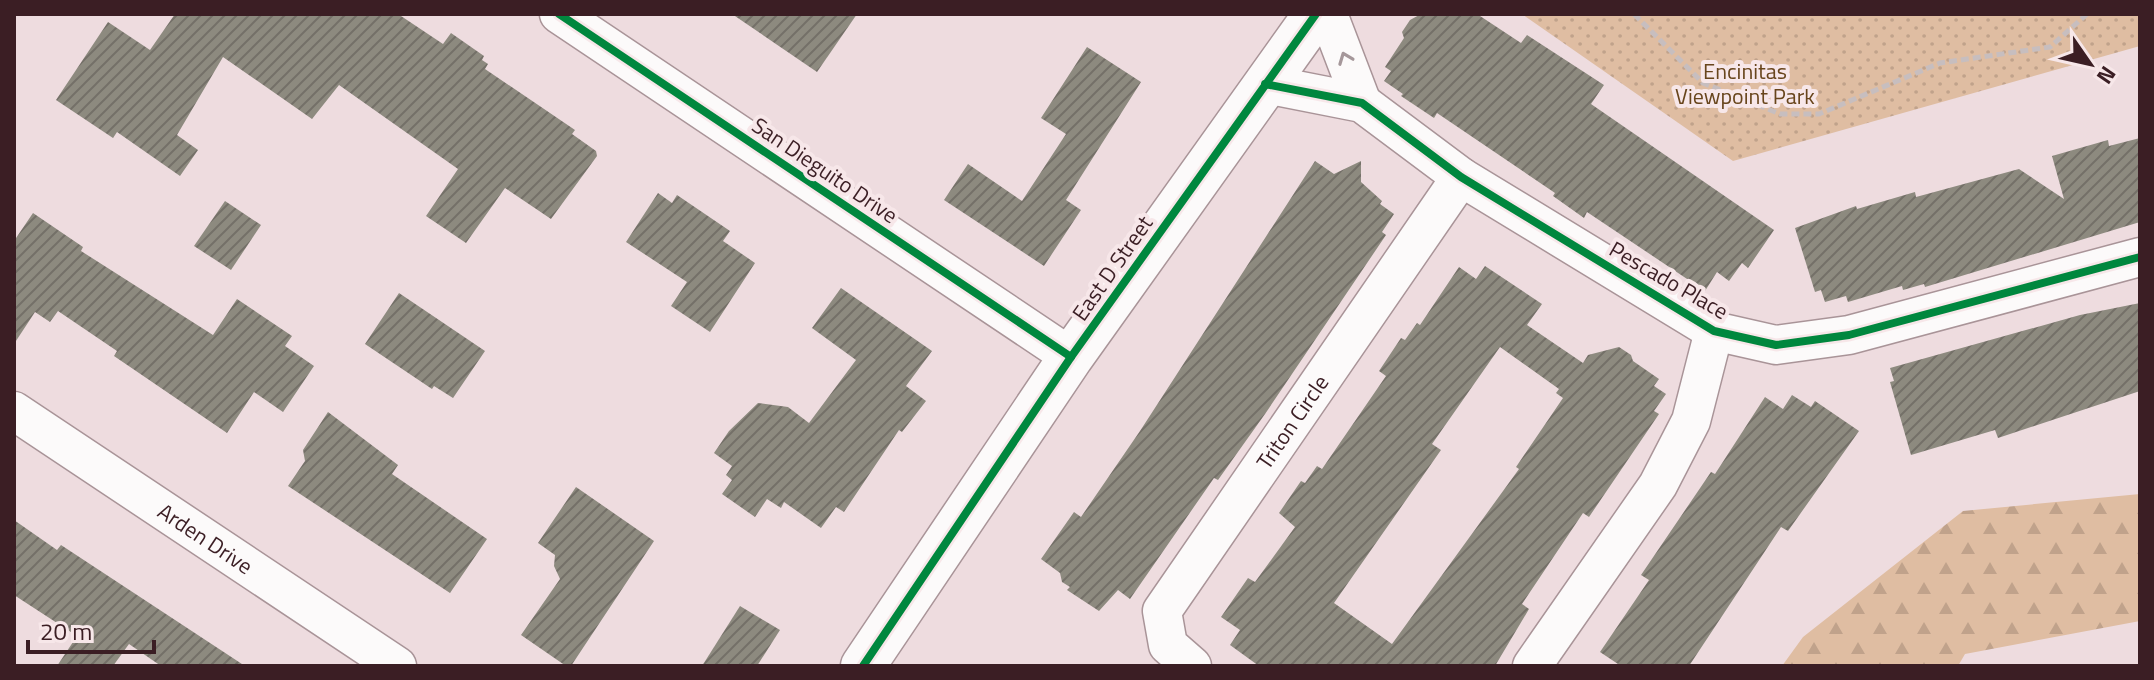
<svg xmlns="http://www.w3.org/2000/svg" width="2154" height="680" font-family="'Titillium Web',sans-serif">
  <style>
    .forest { fill: url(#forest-firs) }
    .park { fill: url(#park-dots) }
    .building { fill: url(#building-hatch); fill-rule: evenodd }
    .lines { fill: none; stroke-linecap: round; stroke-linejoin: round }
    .street-casing { stroke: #a99498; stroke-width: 41 }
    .secondary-casing { stroke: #a99498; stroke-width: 47 }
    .path { stroke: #c7bebf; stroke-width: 5; stroke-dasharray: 8 4; stroke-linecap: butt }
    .street { stroke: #fcfafa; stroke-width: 38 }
    .secondary { stroke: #fcfafa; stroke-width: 44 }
    .cycleway-casing { stroke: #f7e7e9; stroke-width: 13 }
    .cycleway { stroke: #00873e; stroke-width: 8 }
    .oneway { stroke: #a5979a }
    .labels { text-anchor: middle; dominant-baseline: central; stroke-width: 8; stroke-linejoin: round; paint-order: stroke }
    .park-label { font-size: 22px; fill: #68451c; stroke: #f7e7e9 }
    .street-label { font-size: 22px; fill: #3b1e24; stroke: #f7e7e9 }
  </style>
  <defs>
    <pattern id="forest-firs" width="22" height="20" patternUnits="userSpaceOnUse" patternTransform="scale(2)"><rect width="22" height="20" fill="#dfbda2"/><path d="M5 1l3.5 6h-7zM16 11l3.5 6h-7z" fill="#c0a28b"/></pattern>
    <pattern id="park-dots" width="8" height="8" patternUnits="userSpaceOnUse" patternTransform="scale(2)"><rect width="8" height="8" fill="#dfbda2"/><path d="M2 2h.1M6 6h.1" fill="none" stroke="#c0a28b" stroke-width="1.8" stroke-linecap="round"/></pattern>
    <pattern id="building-hatch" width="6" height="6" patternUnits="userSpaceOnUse" patternTransform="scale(2)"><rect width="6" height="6" fill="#8d8a7f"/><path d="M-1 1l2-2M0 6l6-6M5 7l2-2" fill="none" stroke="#747068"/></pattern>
  </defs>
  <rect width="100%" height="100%" fill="#eedcdf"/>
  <path class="forest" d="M2140 494V621L1965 654 1958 666H1782L1803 637 1963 511Z"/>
  <path class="park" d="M1522 14H2140V46L1733 161Z"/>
  <g class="building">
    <path d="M175 14H398L443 44 451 33 484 56 482 60 488 64 485 69 575 130 572 134 596 151 597 156 551 219 505 188 466 243 426 216 458 169 339 85 312 119 223 57 177 135 198 150 180 176 117 132 113 138 56 100 108 22 150 50Z"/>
    <path d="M732 14H857L817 72Z"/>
    <path d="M1421 14H1477L1521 43 1527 35 1604 85 1591 104 1774 230 1748 268 1742 263 1729 281 1717 272 1705 291 1587 212 1584 218 1553 196 1555 193 1437 113 1434 118 1401 96 1403 94 1384 81 1391 71 1385 67 1404 38 1402 32 1410 20Z"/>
    <path d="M1087 47 1141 82 1066 200 1081 210 1044 266 944 200 968 164 1022 201 1066 134 1041 118Z"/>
    <path d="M2140 138V222L1925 287 1924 284 1903 290 1902 286 1848 302 1846 296 1825 302 1821 290 1815 292 1795 228 1856 206 1857 209 1915 192 1916 197 2019 169 2064 199 2052 156 2108 140 2109 146Z"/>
    <path d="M1315 161 1334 174 1361 161V182L1382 201 1380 204 1394 214 1382 232 1386 235 1265 414 1218 480 1214 478 1130 599 1118 590 1099 611 1067 590 1070 587 1062 582 1060 573 1041 559 1074 512 1081 517 1140 431Z"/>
    <path d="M658 193 672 203 677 195 730 231 723 241 755 263 710 332 671 306 687 282 626 242Z"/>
    <path d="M225 201 261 225 231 270 194 246Z"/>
    <path d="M33 213 83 247 81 251 213 335 237 299 292 336 285 346 314 366 283 412 254 392 227 433 114 356 117 351 58 311 50 322 35 312 14 344V241Z"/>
    <path d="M1485 266 1542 304 1527 325 1583 363 1588 355 1619 347 1631 355 1633 361 1659 379 1654 386 1666 394 1654 411 1659 414 1589 517 1583 513 1522 604 1529 609 1495 666H1259L1230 645 1240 630 1221 617 1248 578 1255 582 1295 527 1279 513 1301 481 1305 483 1317 466 1322 469 1386 376 1379 371 1401 338 1405 340 1417 323 1420 325 1459 267 1476 279ZM1500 347 1559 389 1556 393 1563 398 1516 467 1519 469 1392 644 1334 603 1441 450 1432 444Z"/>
    <path d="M841 288 932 351 906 386 926 401 902 432 899 430 844 512 836 507 821 528 784 502 781 508 767 499 755 517 722 494 732 480 726 475 732 466 714 453 729 431 758 403 788 407 809 423 856 360 812 328Z"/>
    <path d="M399 293 485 351 453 398 434 386 432 389 365 344Z"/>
    <path d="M2140 303V391L1998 438 1995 430 1911 455 1890 382 1894 381 1890 368 2080 315Z"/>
    <path d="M1792 395 1811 407 1815 401 1859 431 1788 531 1781 527 1689 666H1621L1600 652 1649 580 1641 575 1711 472 1715 474 1765 397 1783 409Z"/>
    <path d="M328 412 398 465 392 474 487 539 450 593 288 486 305 461 303 450Z"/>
    <path d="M576 487 654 541 571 666H566L521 635 560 579 554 566 555 555 538 543Z"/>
    <path d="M14 520 57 550 61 545 245 666H161L129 644 113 666H57L77 636 14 595Z"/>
    <path d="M740 606 780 630 757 666H702Z"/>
  </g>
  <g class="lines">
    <defs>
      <g id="street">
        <path d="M559 14 1071 357"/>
        <path d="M1328 14 1362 103"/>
        <path d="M1265 84 1362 103 1461 177 1714 331 1776 345 1849 335 2140 257"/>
        <path id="s1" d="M14 411 397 666"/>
        <path id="s2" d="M1192 666 1168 645 1162 611 1461 177"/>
        <path d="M1532 666 1658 485 1691 421 1714 331"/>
      </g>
      <path id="secondary" d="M863 666 1071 357 1316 14"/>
    </defs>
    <use href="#street" class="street-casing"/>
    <use href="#secondary" class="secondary-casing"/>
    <path class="path" d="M1634 14 1703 83 1780 114H1819L1940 63 2050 47 2087 14"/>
    <use href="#street" class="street"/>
    <use href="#secondary" class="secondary"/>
    <defs>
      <g id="cycleway">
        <path d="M559 14 1071 357"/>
        <path d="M1265 84 1362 103 1461 177 1714 331 1776 345 1849 335 2140 257"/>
        <path d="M863 666 1071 357 1316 14"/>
      </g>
    </defs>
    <use href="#cycleway" class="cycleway-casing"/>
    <use href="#cycleway" class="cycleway"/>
  </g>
  <defs><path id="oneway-chevron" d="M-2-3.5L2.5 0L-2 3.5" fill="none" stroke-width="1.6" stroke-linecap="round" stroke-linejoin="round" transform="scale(2)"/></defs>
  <use class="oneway" href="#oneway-chevron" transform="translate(1345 58) rotate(-111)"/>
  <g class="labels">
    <g class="park-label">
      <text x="1745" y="71">Encinitas<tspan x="1745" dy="25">Viewpoint Park</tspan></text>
    </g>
    <g class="street-label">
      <text transform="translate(825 170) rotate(34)">San Dieguito Drive</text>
      <text transform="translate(1112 268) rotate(-55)">East D Street</text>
      <text transform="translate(1669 280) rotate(30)">Pescado Place</text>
      <text stroke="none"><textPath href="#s2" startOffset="296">Triton Circle</textPath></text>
      <text stroke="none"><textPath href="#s1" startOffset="230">Arden Drive</textPath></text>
    </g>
  </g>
  <rect width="2154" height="680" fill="none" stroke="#3b1e24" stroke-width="32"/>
  <g transform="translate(2090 64) rotate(124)" stroke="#f7e7e9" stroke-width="6" paint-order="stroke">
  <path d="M0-6L14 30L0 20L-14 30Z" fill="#3b1e24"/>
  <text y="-12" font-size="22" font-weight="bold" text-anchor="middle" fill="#3b1e24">N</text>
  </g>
  <path d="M28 640v12h126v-12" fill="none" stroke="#3b1e24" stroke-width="4"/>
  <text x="40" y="640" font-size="24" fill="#3b1e24" stroke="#f7e7e9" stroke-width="6" paint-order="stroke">20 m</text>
</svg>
